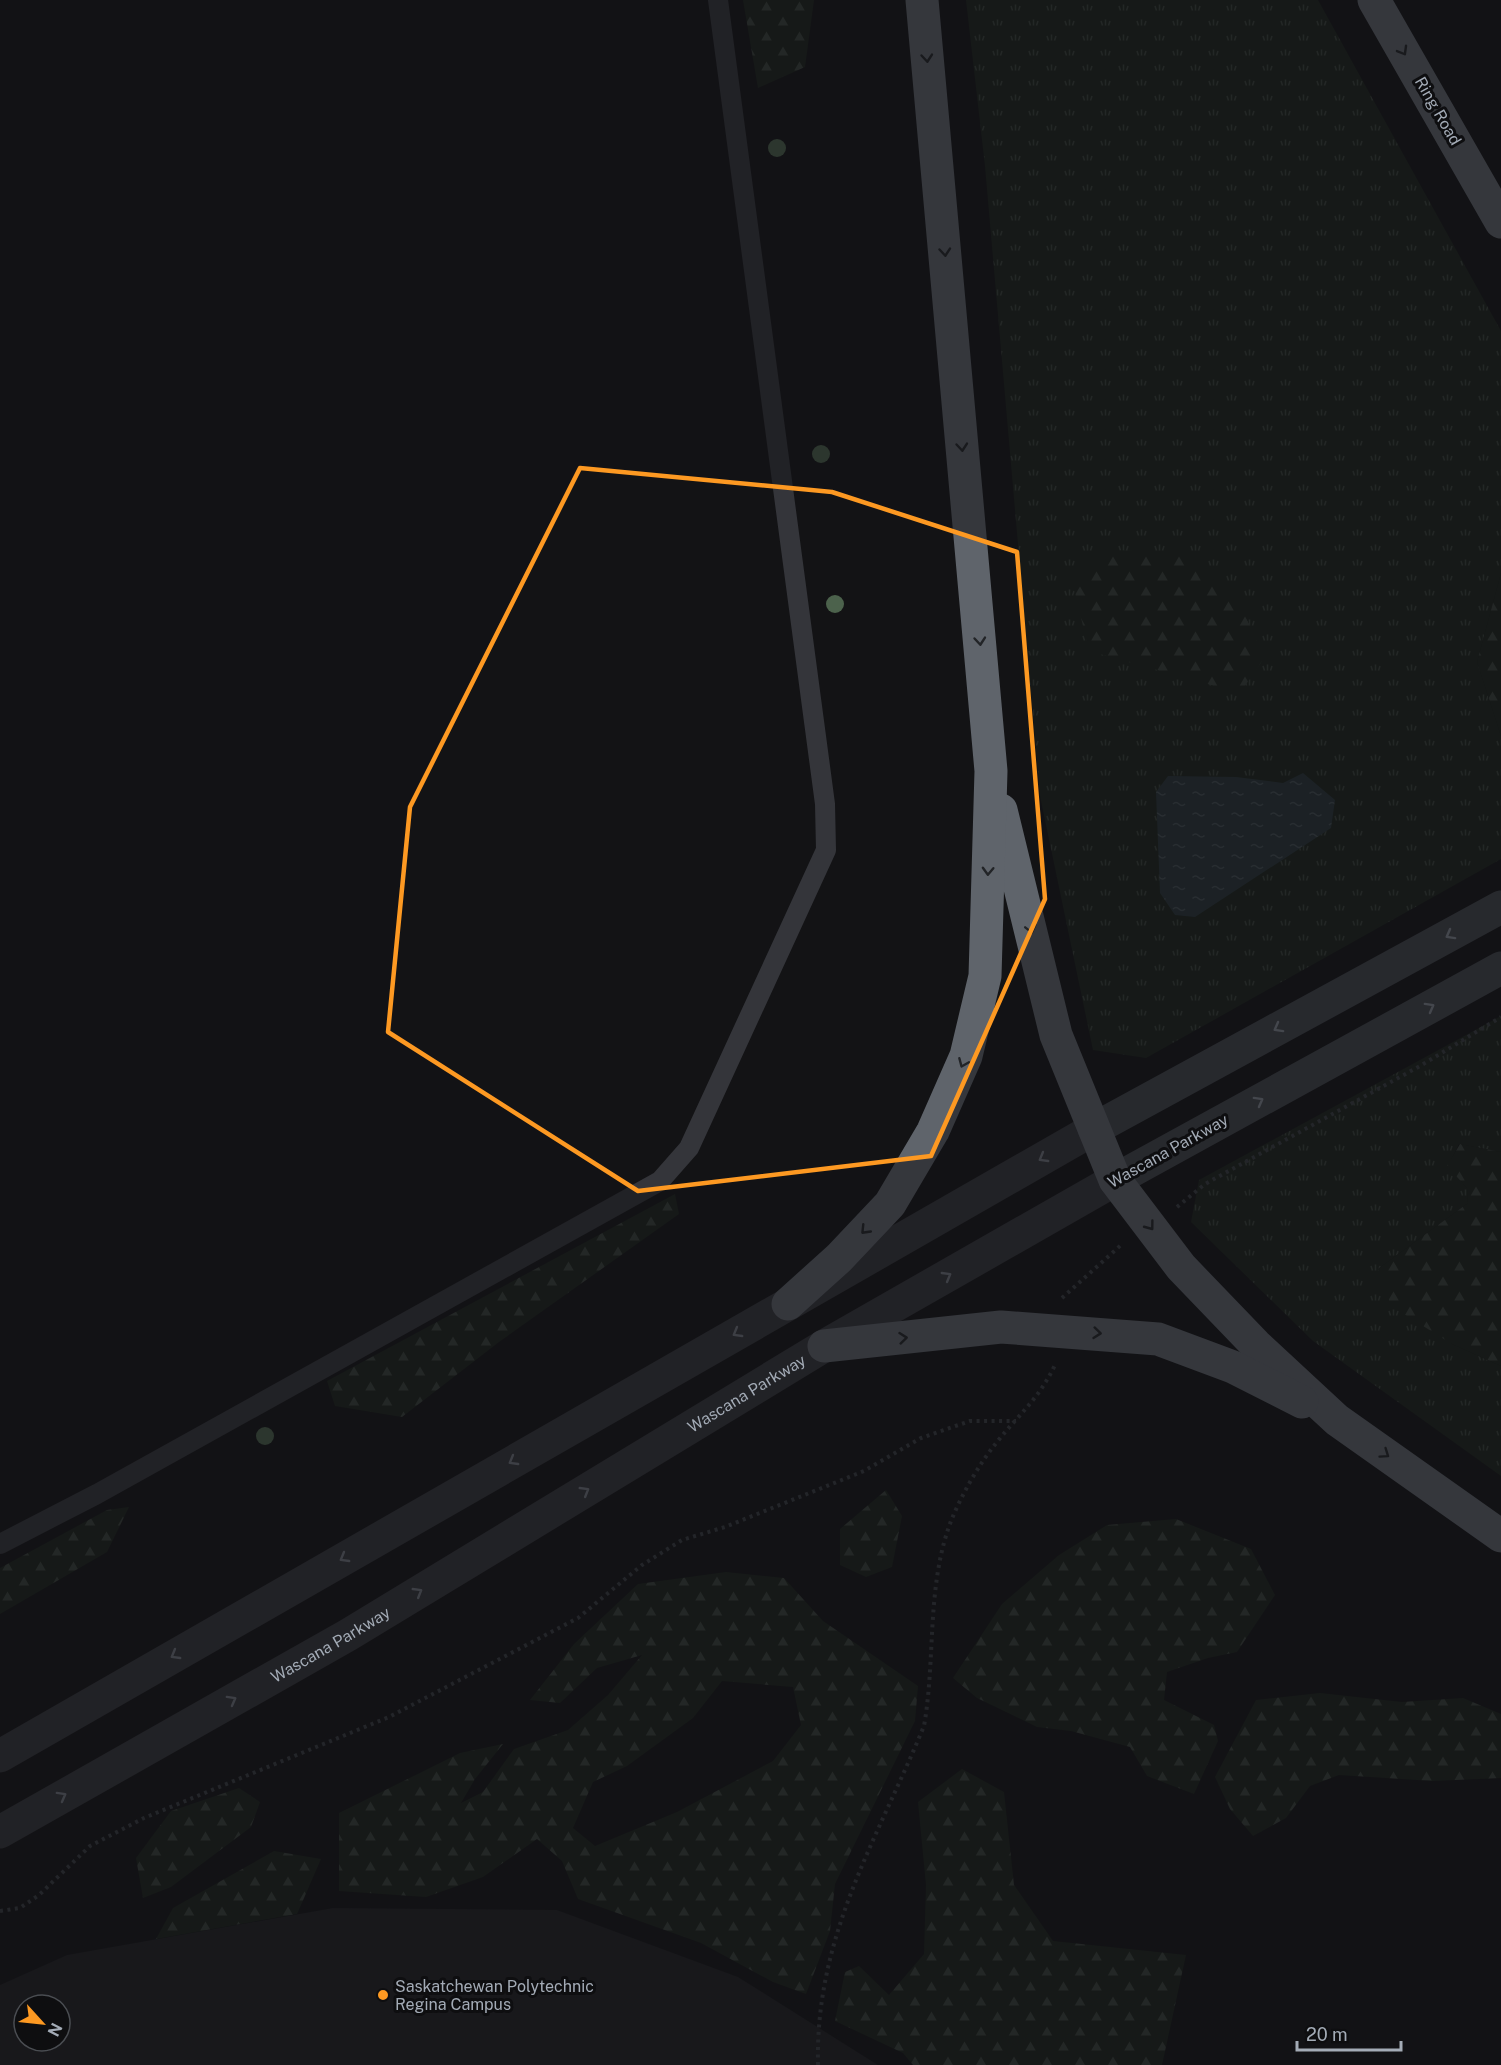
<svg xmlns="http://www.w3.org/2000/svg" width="1501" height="2065" font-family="'Public Sans',sans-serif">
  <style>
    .built { fill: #1f1f22; fill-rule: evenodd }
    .grass { fill: url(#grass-tufts) }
    .forest { fill: url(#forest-firs); fill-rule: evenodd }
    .water { fill: url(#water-ripples) }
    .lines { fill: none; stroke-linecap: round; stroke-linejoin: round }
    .path { stroke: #393c41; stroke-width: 4; stroke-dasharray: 3 4.5; stroke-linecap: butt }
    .lane { stroke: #34353a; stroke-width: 20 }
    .street { stroke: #34353a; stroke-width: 33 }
    .secondary { stroke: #41454a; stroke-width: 33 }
    .highway { stroke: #5f646b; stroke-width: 33 }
    .tree { fill: #4c624c }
    .oneway { stroke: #222427 }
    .oneway2 { stroke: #818790 }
    .oneway3 { stroke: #71767e }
    .marked { fill: none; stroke: #fd9922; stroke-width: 4.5; stroke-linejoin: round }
    .poi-dot { fill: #fd9922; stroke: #0e0e10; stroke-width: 2 }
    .labels { text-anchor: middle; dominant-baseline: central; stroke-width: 6; stroke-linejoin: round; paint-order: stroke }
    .street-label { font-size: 16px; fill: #a3abb6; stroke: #0e0e10 }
    .poi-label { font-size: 16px; fill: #a3abb6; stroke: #0e0e10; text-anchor: start }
  </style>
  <defs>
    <pattern id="grass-tufts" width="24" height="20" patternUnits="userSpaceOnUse" patternTransform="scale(1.5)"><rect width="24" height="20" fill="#1b231b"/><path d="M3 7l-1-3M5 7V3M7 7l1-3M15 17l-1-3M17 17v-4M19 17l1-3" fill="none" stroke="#39403a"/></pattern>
    <pattern id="forest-firs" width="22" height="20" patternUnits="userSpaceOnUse" patternTransform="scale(1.5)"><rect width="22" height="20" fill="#1b231b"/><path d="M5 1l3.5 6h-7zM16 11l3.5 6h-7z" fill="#39403a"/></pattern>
    <pattern id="water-ripples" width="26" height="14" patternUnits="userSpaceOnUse" patternTransform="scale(1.5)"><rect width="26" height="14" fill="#283439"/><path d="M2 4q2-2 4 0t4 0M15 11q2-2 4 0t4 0" fill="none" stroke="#444f53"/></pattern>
  </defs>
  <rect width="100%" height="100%" fill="#131315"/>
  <path class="built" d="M333 1908 557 1910 738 1977 878 2065H0V1985L67 1955ZM24 2005H60V2041H24Z"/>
  <g class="grass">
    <path d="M966 0H1318L1501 331V573L1477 662 1501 736V859L1146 1058 1093 1050 1040 796 985 166Z"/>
    <path d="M1501 1016V1152L1459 1144 1448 1166 1467 1188 1468 1203 1378 1269 1452 1344 1501 1366V1476L1313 1341 1191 1222 1199 1180Z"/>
  </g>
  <g class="forest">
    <path d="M743 0H814L805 67 758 88Z"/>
    <path d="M1104 550 1190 553 1243 610 1264 658 1240 693 1089 651 1072 580Z"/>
    <path d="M1501 573V736L1477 662Z"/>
    <path d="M1460 1144 1501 1152V1366L1452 1344 1391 1306 1378 1269 1468 1203 1467 1188 1447 1166Z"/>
    <path d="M675 1194 679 1214 499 1342 402 1417 335 1406 327 1381Z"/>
    <path d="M886 1490 902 1516 892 1567 866 1577 840 1565V1529Z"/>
    <path d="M129 1507 107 1552 0 1614V1568L107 1510Z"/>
    <path d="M1176 1519 1251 1549 1275 1595 1237 1652 1208 1658 1167 1672 1164 1700 1214 1725 1218 1741 1194 1794 1147 1776 1130 1747 1071 1731 1037 1727 977 1698 953 1678 1002 1604 1059 1555 1107 1525Z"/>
    <path d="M726 1572 784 1578 823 1621 918 1686 915 1721 835 1884 830 1931 806 1994 773 1982 701 1943 578 1899 562 1861 537 1839 483 1877 426 1897 339 1891V1813L460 1753 503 1744 475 1779 461 1803 483 1792 514 1749 568 1730 608 1695 642 1655 597 1668 560 1703 530 1700 574 1644 638 1584ZM722 1681 793 1687 801 1725 773 1761 677 1812 595 1846 573 1828 593 1782 627 1766 693 1718Z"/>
    <path d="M1320 1693 1402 1702 1463 1698 1501 1714V1778L1433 1781 1339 1775 1310 1786 1286 1818 1253 1836 1230 1809 1215 1777 1256 1700Z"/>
    <path d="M962 1769 1004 1792 1014 1885 1053 1941 1186 1955 1162 2065H913L903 2053 835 2021 845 1972 859 1966 889 1995 924 1954 926 1885 918 1802Z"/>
    <path d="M239 1788 260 1802 251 1827 171 1887 143 1898 136 1858 171 1811Z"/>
    <path d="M274 1851 321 1859 297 1914 156 1939 173 1908Z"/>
  </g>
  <path class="water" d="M1303 773 1335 800 1331 828 1195 917 1175 915 1160 893 1156 792 1168 776 1236 777 1283 783Z"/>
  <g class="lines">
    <g class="path">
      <path d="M1177 1207 1205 1184 1420 1066 1501 1017"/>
      <path d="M1062 1298 1121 1245"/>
      <path d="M0 1911 20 1908 39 1895 90 1846 144 1818 389 1717 578 1618 642 1565 682 1540 725 1527 864 1471 921 1438 970 1421H1016"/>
      <path d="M818 2065C815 1936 877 1840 924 1726 936 1658 926 1587 951 1521 962 1494 979 1464 997 1442 1020 1413 1038 1400 1055 1365"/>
    </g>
    <path class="lane" d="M0 1544 97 1494 660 1181 689 1148 826 850 825 804 718 0"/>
    <g class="street">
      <path d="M0 1756 1094 1129"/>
      <path id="s1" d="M0 1832 348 1635 824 1346 1115 1180"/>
    </g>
    <g class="secondary">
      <path d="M1094 1129 1501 907"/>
      <path d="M1115 1180 1501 968"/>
    </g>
    <g class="highway">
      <path d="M1374 0 1501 222"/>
      <path d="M1001 810 1056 1035 1115 1180 1181 1267 1256 1345 1337 1420 1501 1536"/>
      <path d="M788 1304 839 1258 890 1204 933 1131 966 1056 985 976 991 771 922 0"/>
      <path d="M824 1346 1001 1327 1158 1339 1233 1367 1302 1402"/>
    </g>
  </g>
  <g class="tree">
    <circle cx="777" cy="148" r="9"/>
    <circle cx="821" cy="454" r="9"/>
    <circle cx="835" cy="604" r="9"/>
    <circle cx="265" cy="1436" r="9"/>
  </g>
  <defs><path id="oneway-chevron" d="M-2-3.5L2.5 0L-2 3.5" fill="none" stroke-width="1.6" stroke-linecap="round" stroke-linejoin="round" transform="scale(1.5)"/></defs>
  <g class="oneway">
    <use href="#oneway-chevron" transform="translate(1403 51) rotate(60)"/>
    <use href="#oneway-chevron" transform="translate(927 58) rotate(85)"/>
    <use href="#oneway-chevron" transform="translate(945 252) rotate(85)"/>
    <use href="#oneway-chevron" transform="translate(962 447) rotate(85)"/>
    <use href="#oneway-chevron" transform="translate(980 641) rotate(85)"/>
    <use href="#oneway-chevron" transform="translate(988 871) rotate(92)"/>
    <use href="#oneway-chevron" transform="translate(1031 929) rotate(76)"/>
    <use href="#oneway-chevron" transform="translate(963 1063) rotate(113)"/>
    <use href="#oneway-chevron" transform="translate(1150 1226) rotate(53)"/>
    <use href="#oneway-chevron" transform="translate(865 1230) rotate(134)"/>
    <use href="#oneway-chevron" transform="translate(1097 1333) rotate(6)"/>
    <use href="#oneway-chevron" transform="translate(903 1338) rotate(-6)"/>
    <use href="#oneway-chevron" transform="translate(1385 1454) rotate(35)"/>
  </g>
  <g class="oneway2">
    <use href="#oneway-chevron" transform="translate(1450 935) rotate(151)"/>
    <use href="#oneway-chevron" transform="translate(1430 1007) rotate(-29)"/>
    <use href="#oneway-chevron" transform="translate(1278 1028) rotate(151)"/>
    <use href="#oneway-chevron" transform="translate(1259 1101) rotate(-29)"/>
  </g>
  <g class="oneway3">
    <use href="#oneway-chevron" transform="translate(1043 1158) rotate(150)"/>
    <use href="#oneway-chevron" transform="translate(947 1276) rotate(-30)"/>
    <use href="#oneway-chevron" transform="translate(737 1333) rotate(150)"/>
    <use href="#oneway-chevron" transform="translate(513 1461) rotate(150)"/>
    <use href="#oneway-chevron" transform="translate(585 1491) rotate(-31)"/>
    <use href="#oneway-chevron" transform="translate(344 1558) rotate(150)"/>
    <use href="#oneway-chevron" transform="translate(418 1592) rotate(-31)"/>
    <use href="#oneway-chevron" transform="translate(175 1655) rotate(150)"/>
    <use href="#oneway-chevron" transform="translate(232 1700) rotate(-29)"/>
    <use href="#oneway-chevron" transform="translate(62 1796) rotate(-29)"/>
  </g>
  <path d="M0 0H1501V2065H0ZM580 468 832 492 1017 552 1045 899 931 1156 638 1191 388 1032 410 807Z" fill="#131315" fill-opacity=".55" fill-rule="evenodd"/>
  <path class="marked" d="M580 468 832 492 1017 552 1045 899 931 1156 638 1191 388 1032 410 807Z"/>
  <circle class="poi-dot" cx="383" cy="1995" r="6"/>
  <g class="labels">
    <g class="street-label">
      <text transform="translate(1438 111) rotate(60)">Ring Road</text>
      <text transform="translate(1168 1151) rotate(-29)">Wascana Parkway</text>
      <text stroke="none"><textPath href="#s1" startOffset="866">Wascana Parkway</textPath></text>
      <text stroke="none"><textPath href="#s1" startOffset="380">Wascana Parkway</textPath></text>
    </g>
    <g class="poi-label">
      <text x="395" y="1986">Saskatchewan Polytechnic<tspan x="395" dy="18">Regina Campus</tspan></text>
    </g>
  </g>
  <g transform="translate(42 2023) rotate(117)"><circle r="28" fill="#0e0e10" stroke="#4a4d52" stroke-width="1.5"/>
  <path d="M0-4.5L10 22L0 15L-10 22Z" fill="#fd9922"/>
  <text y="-9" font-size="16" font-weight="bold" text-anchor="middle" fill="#a3abb6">N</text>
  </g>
  <path d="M1297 2041v9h104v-9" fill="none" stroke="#a3abb6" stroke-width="3"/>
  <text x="1306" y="2041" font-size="18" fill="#a3abb6" stroke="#0e0e10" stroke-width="4.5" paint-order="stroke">20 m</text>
</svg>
